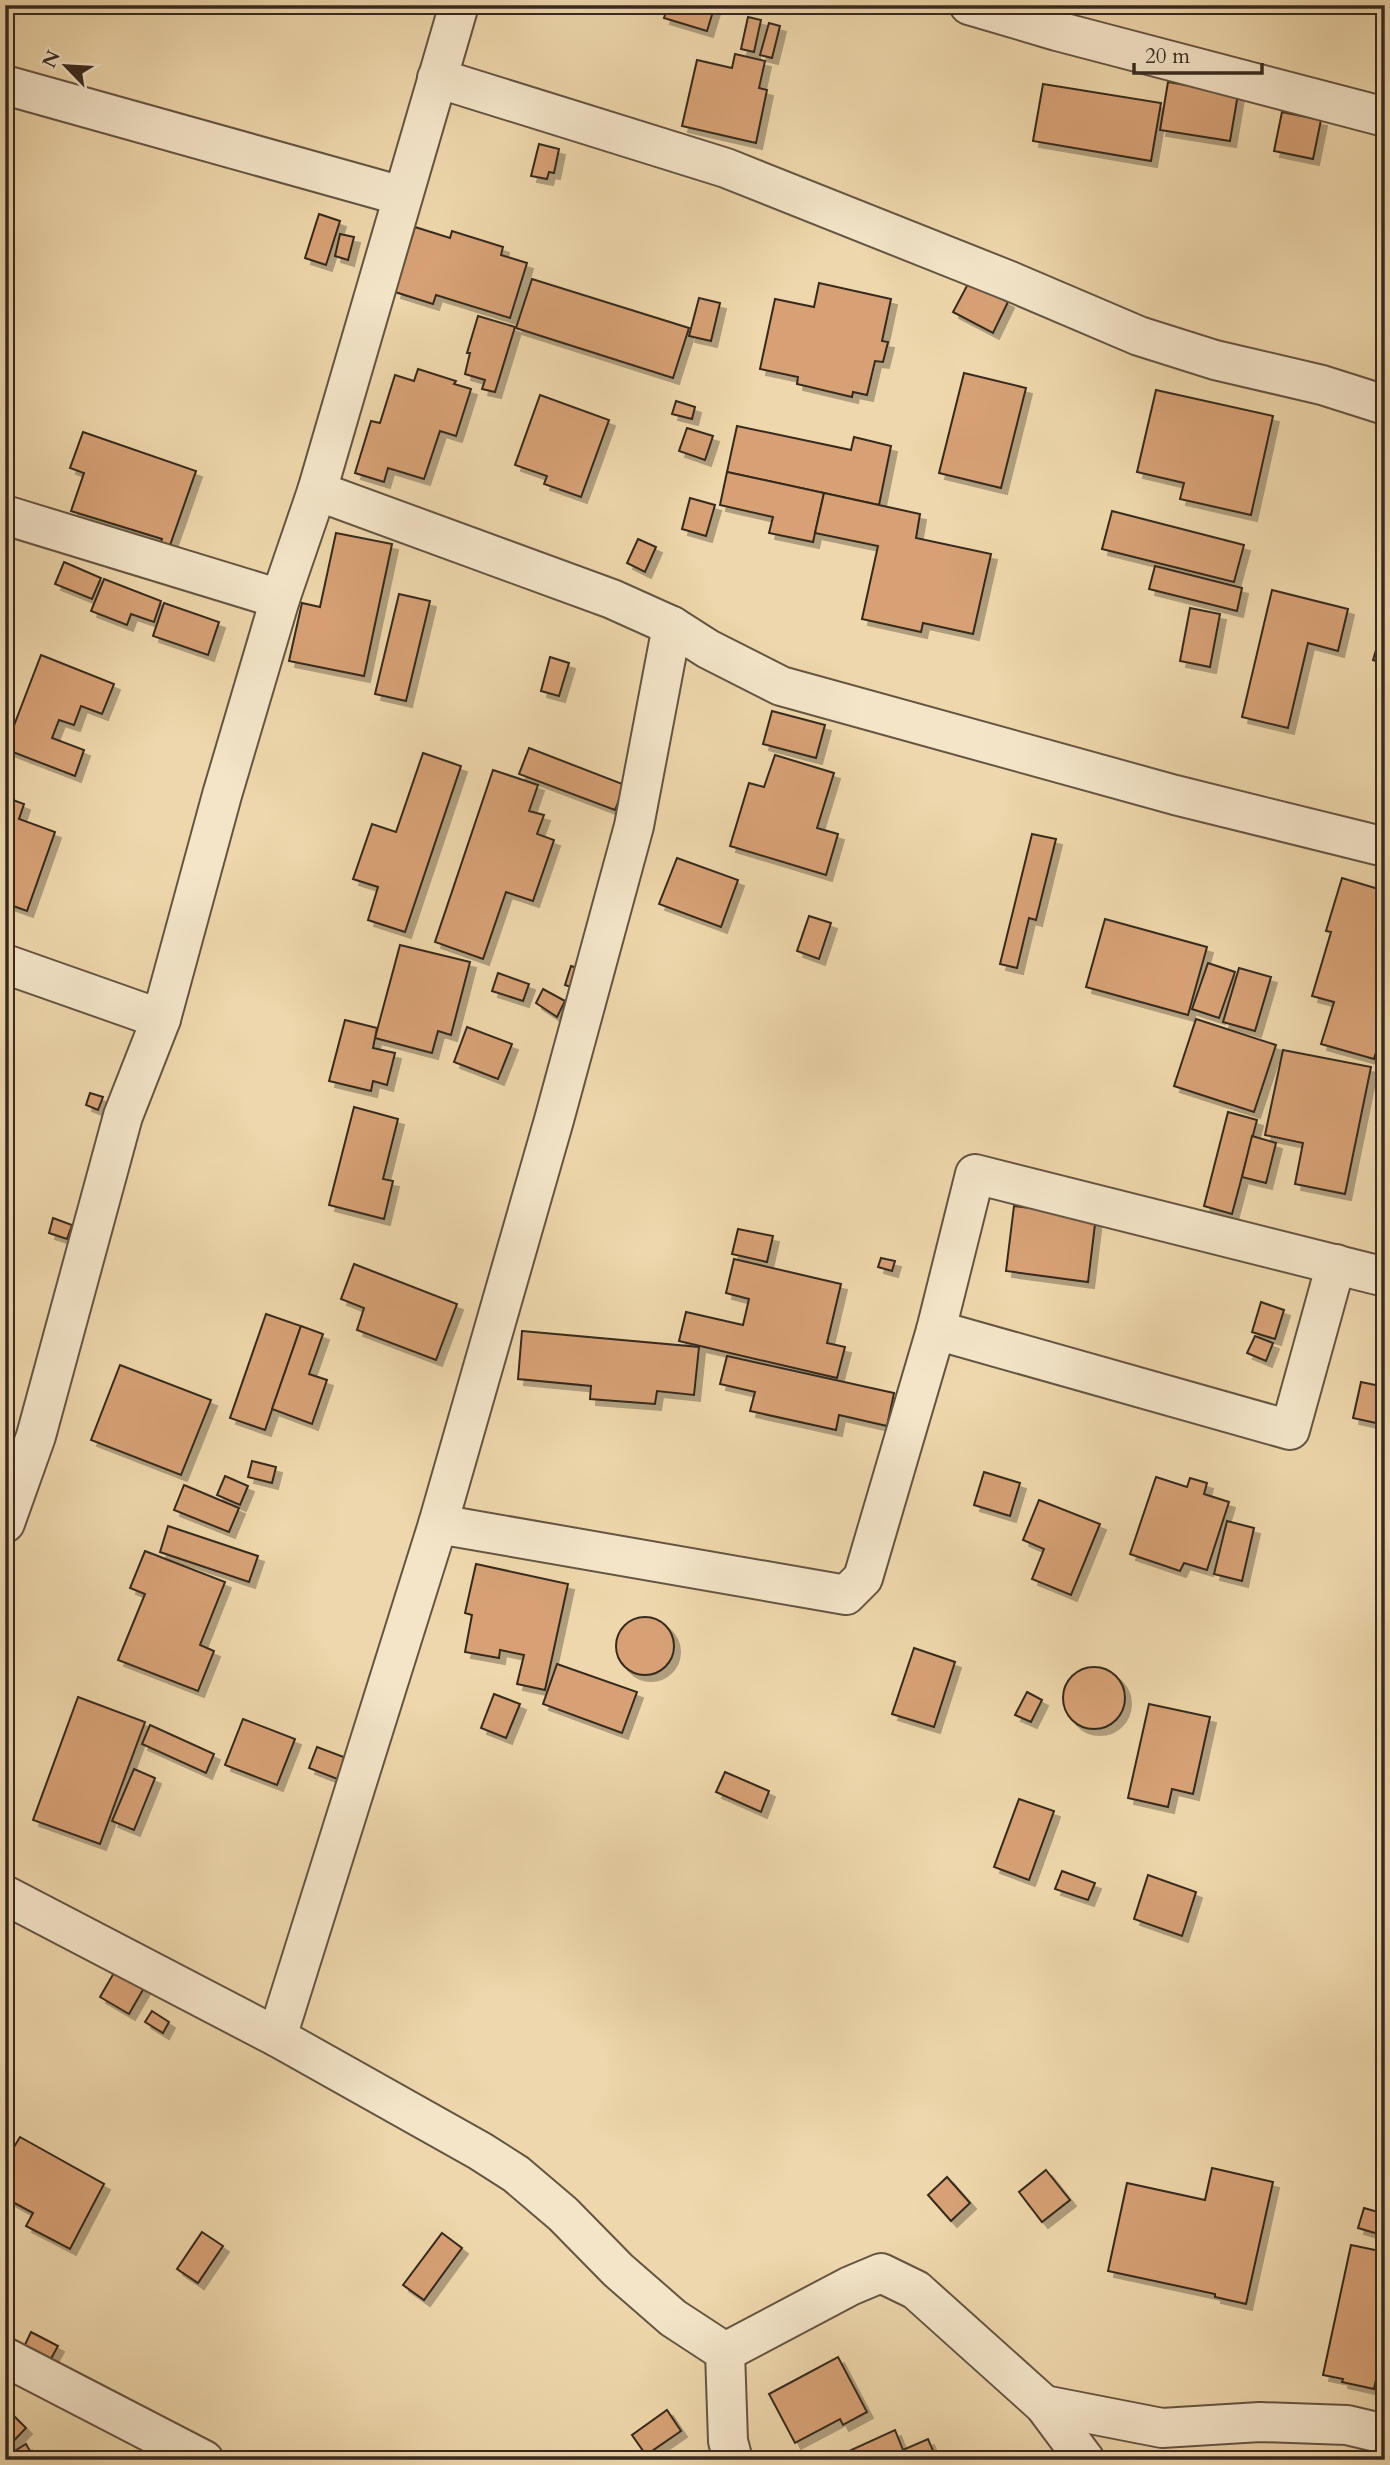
<svg xmlns="http://www.w3.org/2000/svg" width="1390" height="2465" font-family="Cardo,serif">
  <style>
    .building { fill: #d7a175; stroke: #362a1f; stroke-width: 2; filter: url(#shadow) }
    .lines { fill: none; stroke-linecap: round; stroke-linejoin: round }
    .minor-casing { stroke: #645542; stroke-width: 42 }
    .minor { stroke: #f4e5c9; stroke-width: 38 }
  </style>
  <defs>
    <filter id="shadow"><feDropShadow dx="6" dy="6" stdDeviation="0" flood-color="#0004"/></filter>
  </defs>
  <rect width="100%" height="100%" fill="#eed7ac"/>
  <filter id="stains"><feTurbulence type="fractalNoise" baseFrequency=".00286" numOctaves="4"/><feColorMatrix values="0 0 0 0 .2 0 0 0 0 .09 0 0 0 0 .02 0 0 0 .5 -.17"/></filter>
  <radialGradient id="worn" r=".72"><stop offset=".6" stop-color="#630" stop-opacity="0"/><stop offset="1" stop-color="#630" stop-opacity=".3"/></radialGradient>
  <g class="building">
    <path d="M668 5H715L707 31 664 18Z"/>
    <path d="M748 17 761 20 754 52 741 49Z"/>
    <path d="M769 23 780 26 772 58 760 55Z"/>
    <path d="M735 54 765 61 759 88 767 90 756 143 682 126 697 60 732 68Z"/>
    <path d="M1168 82 1238 94 1230 141 1160 130Z"/>
    <path d="M1043 84 1161 103 1151 161 1033 141Z"/>
    <path d="M1282 112 1321 120 1313 159 1274 151Z"/>
    <path d="M539 144 559 149 554 173 549 172 547 179 531 176Z"/>
    <path d="M319 214 340 221 326 265 305 258Z"/>
    <path d="M415 227 450 238 452 231 503 247 501 255 527 263 510 318 436 295 433 304 395 292Z"/>
    <path d="M340 234 354 237 348 260 335 256Z"/>
    <path d="M532 279 689 328 673 378 516 328Z"/>
    <path d="M969 282 1008 302 993 333 953 312Z"/>
    <path d="M819 283 891 299 882 341 888 342 883 362 875 361 867 395 853 392 852 397 797 384 798 377 760 369 775 299 814 307Z"/>
    <path d="M699 298 720 303 711 341 689 336Z"/>
    <path d="M478 316 515 327 495 392 482 389 485 380 465 374 470 353H467Z"/>
    <path d="M418 369 456 381 454 384 471 389 456 436 440 431 424 479 388 468 384 482 355 473 371 421 380 423 395 375 414 381Z"/>
    <path d="M964 373 1026 388 1001 488 939 473Z"/>
    <path d="M1156 390 1273 416 1251 515 1180 499 1184 483 1137 472Z"/>
    <path d="M540 395 609 420 581 497 544 484 547 476 515 465Z"/>
    <path d="M676 401 695 407 692 419 672 414Z"/>
    <path d="M737 426 851 450 854 437 891 446 879 505 727 472Z"/>
    <path d="M687 428 713 436 705 460 679 451Z"/>
    <path d="M83 432 196 471 169 548 160 545 162 539 71 511 84 473 70 468Z"/>
    <path d="M727 472 824 493 813 542 769 533 773 517 720 505Z"/>
    <path d="M824 493 920 514 916 538 991 554 973 634 923 623 921 632 862 619 878 546 815 533Z"/>
    <path d="M690 498 715 505 706 536 682 529Z"/>
    <path d="M1112 511 1244 545 1234 582 1102 549Z"/>
    <path d="M336 533 392 544 364 676 289 661 302 603 320 607Z"/>
    <path d="M638 539 656 547 645 572 627 563Z"/>
    <path d="M64 562 101 578 92 599 55 584Z"/>
    <path d="M1155 566 1242 588 1237 611 1149 589Z"/>
    <path d="M104 579 161 601 154 622 131 614 127 625 91 611Z"/>
    <path d="M1272 590 1348 609 1338 651 1308 643 1288 728 1242 717Z"/>
    <path d="M399 594 430 601 406 701 375 694Z"/>
    <path d="M164 603 219 622 208 655 153 636Z"/>
    <path d="M1190 608 1220 614 1210 667 1180 661Z"/>
    <path d="M1385 620V664L1373 660Z"/>
    <path d="M41 655 114 684 102 714 81 706 74 725 59 720 52 738 84 750 75 776 5 749Z"/>
    <path d="M550 657 569 663 559 696 541 691Z"/>
    <path d="M772 711 825 725 816 758 763 744Z"/>
    <path d="M529 748 625 785 615 810 519 774Z"/>
    <path d="M423 753 461 766 405 932 368 920 378 887 353 879 372 824 396 832Z"/>
    <path d="M775 755 834 773 817 828 838 834 826 875 730 846 749 783 764 787Z"/>
    <path d="M493 770 538 785 529 811 544 815 537 834 554 840 533 901 506 892 483 959 435 942Z"/>
    <path d="M5 797 24 804 19 819 55 832 27 911 5 903Z"/>
    <path d="M1032 834 1056 839 1036 920 1029 918 1017 968 1000 964Z"/>
    <path d="M677 858 738 880 721 927 659 904Z"/>
    <path d="M1342 878 1385 891V1022L1374 1059 1321 1044 1334 1002 1312 996 1331 932 1326 931Z"/>
    <path d="M809 916 831 923 819 959 797 951Z"/>
    <path d="M1105 919 1207 947 1188 1015 1086 987Z"/>
    <path d="M400 945 470 962 451 1035 438 1031 432 1053 375 1038Z"/>
    <path d="M1208 963 1235 972 1219 1018 1192 1009Z"/>
    <path d="M571 966 584 970 578 989 565 985Z"/>
    <path d="M1239 968 1271 977 1255 1031 1223 1022Z"/>
    <path d="M498 973 529 984 523 1001 492 991Z"/>
    <path d="M543 989 565 1001 557 1017 536 1003Z"/>
    <path d="M1196 1019 1276 1045 1254 1112 1174 1086Z"/>
    <path d="M345 1020 377 1028 373 1048 395 1053 387 1085 373 1081 371 1091 329 1081Z"/>
    <path d="M467 1027 512 1044 498 1079 454 1062Z"/>
    <path d="M1283 1050 1371 1067 1345 1194 1295 1184 1303 1143 1265 1135Z"/>
    <path d="M90 1093 103 1097 98 1110 86 1105Z"/>
    <path d="M354 1107 398 1119 383 1179 393 1181 384 1219 329 1205Z"/>
    <path d="M1228 1112 1257 1120 1232 1214 1204 1206Z"/>
    <path d="M1252 1136 1276 1143 1266 1183 1242 1177Z"/>
    <path d="M1014 1206 1096 1216 1088 1282 1006 1271Z"/>
    <path d="M53 1218 72 1225 67 1239 49 1233Z"/>
    <path d="M738 1229 773 1236 767 1262 732 1254Z"/>
    <path d="M881 1258 895 1261 892 1271 878 1267Z"/>
    <path d="M734 1259 841 1284 827 1343 845 1347 837 1378 679 1341 686 1312 743 1325 749 1299 726 1293Z"/>
    <path d="M354 1264 457 1304 436 1360 357 1330 364 1308 341 1299Z"/>
    <path d="M1261 1302 1284 1310 1275 1339 1252 1332Z"/>
    <path d="M266 1314 301 1326 265 1430 230 1418Z"/>
    <path d="M301 1326 323 1334 309 1374 327 1380 312 1424 272 1409Z"/>
    <path d="M522 1331 699 1347 694 1395 657 1391 655 1404 590 1399 591 1386 518 1379Z"/>
    <path d="M1255 1336 1273 1343 1266 1361 1247 1353Z"/>
    <path d="M727 1356 894 1393 887 1426 839 1415 836 1430 750 1411 755 1392 720 1384Z"/>
    <path d="M120 1365 211 1400 181 1475 91 1440Z"/>
    <path d="M1361 1382 1385 1387V1425L1353 1418Z"/>
    <path d="M252 1461 276 1467 272 1483 248 1477Z"/>
    <path d="M984 1472 1020 1483 1010 1516 974 1505Z"/>
    <path d="M225 1476 248 1486 240 1505 217 1495Z"/>
    <path d="M1156 1477 1187 1487 1190 1478 1207 1483 1204 1494 1229 1502 1207 1570 1184 1563 1180 1571 1130 1554Z"/>
    <path d="M184 1485 239 1508 229 1532 174 1510Z"/>
    <path d="M1039 1500 1100 1524 1071 1595 1032 1579 1044 1549 1023 1540Z"/>
    <path d="M1227 1521 1254 1528 1242 1581 1214 1574Z"/>
    <path d="M168 1526 258 1556 249 1582 160 1552Z"/>
    <path d="M145 1551 225 1582 200 1645 214 1651 198 1691 118 1660 145 1594 130 1588Z"/>
    <path d="M476 1564 568 1584 545 1690 517 1684 524 1655 500 1650 499 1658 465 1652 472 1615 465 1613Z"/>
    <circle cx="645" cy="1646" r="29"/>
    <path d="M914 1648 955 1662 934 1727 892 1714Z"/>
    <path d="M557 1664 637 1692 622 1733 543 1704Z"/>
    <circle cx="1094" cy="1698" r="31"/>
    <path d="M1027 1692 1042 1700 1031 1722 1015 1715Z"/>
    <path d="M494 1694 520 1704 506 1738 481 1728Z"/>
    <path d="M78 1697 145 1722 100 1844 33 1820Z"/>
    <path d="M1149 1704 1210 1717 1193 1794 1172 1789 1168 1807 1128 1798Z"/>
    <path d="M243 1719 295 1739 277 1785 225 1765Z"/>
    <path d="M150 1725 214 1754 206 1773 142 1744Z"/>
    <path d="M317 1747 349 1759 340 1780 309 1768Z"/>
    <path d="M134 1769 155 1778 134 1830 112 1821Z"/>
    <path d="M725 1772 769 1791 761 1812 716 1792Z"/>
    <path d="M1019 1799 1054 1811 1029 1880 994 1867Z"/>
    <path d="M1062 1871 1095 1883 1088 1900 1055 1889Z"/>
    <path d="M1148 1875 1196 1892 1182 1936 1134 1919Z"/>
    <path d="M115 1971 144 1988 129 2014 100 1997Z"/>
    <path d="M152 2011 169 2022 163 2033 145 2022Z"/>
    <path d="M20 2137 104 2184 70 2249 26 2226 33 2213 5 2198V2162Z"/>
    <path d="M1212 2168 1273 2182 1246 2304 1215 2297V2294L1108 2271 1127 2183 1205 2200Z"/>
    <path d="M1046 2170 1070 2200 1042 2222 1019 2192Z"/>
    <path d="M947 2177 970 2203 951 2221 928 2195Z"/>
    <path d="M1364 2208 1385 2214V2236L1358 2228Z"/>
    <path d="M202 2232 223 2246 198 2283 177 2269Z"/>
    <path d="M442 2233 462 2248 424 2300 403 2285Z"/>
    <path d="M1351 2245 1385 2252V2338L1374 2389 1342 2382 1343 2379 1323 2375Z"/>
    <path d="M31 2332 58 2346 48 2364 22 2351Z"/>
    <path d="M838 2357 867 2412 843 2425 840 2419 795 2443 769 2394Z"/>
    <path d="M5 2407 26 2428 5 2450Z"/>
    <path d="M667 2410 681 2431 646 2455 632 2435Z"/>
    <path d="M895 2430 903 2450 928 2439 937 2460H852L849 2451Z"/>
    <path d="M26 2444 35 2460H5V2457Z"/>
  </g>
  <g class="lines">
    <defs>
      <g id="minor">
        <path d="M969 5 1057 31 1385 117"/>
        <path d="M437 78 726 168 1010 281 1139 336 1215 360 1322 385 1385 405"/>
        <path d="M5 85 402 196"/>
        <path d="M317 491 612 599 672 626 708 649 781 686 1175 795 1385 847"/>
        <path d="M5 515 280 599"/>
        <path d="M5 964 161 1019"/>
        <path d="M936 1330 1290 1430 1336 1264"/>
        <path d="M5 1523 36 1436 123 1116 161 1019 222 795 280 599 317 491 459 5"/>
        <path d="M438 1524 846 1595 863 1578 936 1330 975 1174 1385 1277"/>
        <path d="M5 1895 277 2037 480 2151 516 2174 563 2214 618 2270 673 2318 725 2352 728 2441 733 2460"/>
        <path d="M277 2037 438 1524 554 1120 634 826 672 626"/>
        <path d="M725 2352 850 2286 881 2273 916 2290 1044 2405 1085 2460"/>
        <path d="M5 2357 204 2460"/>
        <path d="M1044 2405 1162 2428 1260 2422 1347 2425 1385 2434"/>
      </g>
    </defs>
    <use href="#minor" class="minor-casing"/>
    <use href="#minor" class="minor"/>
  </g>
  <rect width="1390" height="2465" fill="none" stroke="#eed7ac" stroke-width="28"/>
  <rect x="7" y="7" width="1376" height="2451" fill="none" stroke="#362a1f" stroke-width="3.5"/>
  <rect x="14" y="14" width="1362" height="2437" fill="none" stroke="#362a1f" stroke-width="2"/>
  <g transform="translate(66 66) rotate(295)" stroke="#f4e5c9" stroke-width="5" paint-order="stroke">
  <path d="M0-5L12 26L0 18L-12 26Z" fill="#362a1f"/>
  <text y="-10" font-size="19" font-weight="bold" text-anchor="middle" fill="#362a1f">N</text>
  </g>
  <path d="M1134 63v10h128v-10" fill="none" stroke="#362a1f" stroke-width="3.5"/>
  <text x="1145" y="63" font-size="21" fill="#362a1f" stroke="#f4e5c9" stroke-width="5" paint-order="stroke">20 m</text>
  <rect width="100%" height="100%" filter="url(#stains)"/>
  <rect width="100%" height="100%" fill="url(#worn)"/>
</svg>
